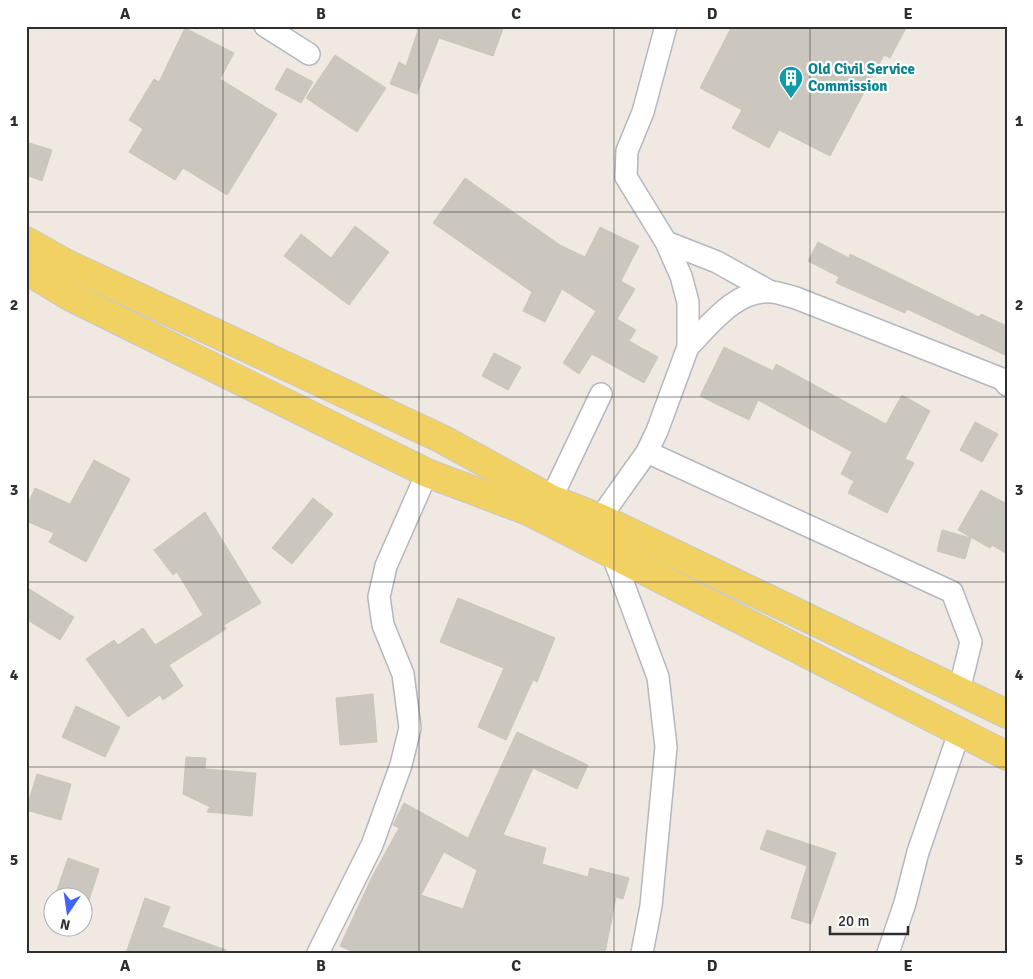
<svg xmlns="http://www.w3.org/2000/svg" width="1033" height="979" font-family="Signika,sans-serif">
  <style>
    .building { fill: #cbc7bf; stroke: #cbc5ba; fill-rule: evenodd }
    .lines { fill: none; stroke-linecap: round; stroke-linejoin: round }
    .minor-casing { stroke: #b4b7c1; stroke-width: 24 }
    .primary-casing { stroke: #c9c9c9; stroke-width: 30 }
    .minor { stroke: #fff; stroke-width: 21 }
    .primary { stroke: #f2d163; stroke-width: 28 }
    .grid { fill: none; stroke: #2e2e2e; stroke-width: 1; stroke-opacity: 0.55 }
    .labels { text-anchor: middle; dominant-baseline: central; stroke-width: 4.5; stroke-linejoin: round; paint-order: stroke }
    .culture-label { font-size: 15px; font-weight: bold; fill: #0d838f; stroke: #fff; text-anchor: start }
    .neatline { fill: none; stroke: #2e2e2e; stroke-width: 2 }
    .grid-label { font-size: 16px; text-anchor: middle; font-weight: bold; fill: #2e2e2e }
  </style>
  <rect width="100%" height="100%" fill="#efe9e1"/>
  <g class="building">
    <path d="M416 26H504L493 56 439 38 417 94 390 84 399 62 406 66 418 30 416 29Z"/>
    <path d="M732 26H907L890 58 884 55 830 156 779 130 769 148 732 128 742 110 700 88Z"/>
    <path d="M185 28 234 53 220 79 277 114 227 195 183 168 175 180 129 152 143 129 129 120 154 79 159 82Z"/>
    <path d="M335 55 386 88 357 132 306 98Z"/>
    <path d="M287 68 313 82 301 103 275 89Z"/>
    <path d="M26 142 52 150 42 181 26 175Z"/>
    <path d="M465 178 560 245 585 257 600 227 639 246 621 281 635 289 617 319 636 330 629 341 658 357 644 383 592 354 579 374 563 363 596 311 562 289 545 322 523 311 532 292 433 223Z"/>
    <path d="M355 226 389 252 349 305 284 256 301 234 331 258Z"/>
    <path d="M818 242 849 258 850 254 979 317 981 314 1007 326V356L907 309 905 313 836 283 839 277 808 261Z"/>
    <path d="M724 347 773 371 776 364 886 424 902 395 930 411 905 459 914 463 887 513 848 493 854 481 841 474 852 452 758 400 749 420 700 396Z"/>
    <path d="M494 353 521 367 508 390 482 376Z"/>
    <path d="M975 422 998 434 982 462 960 450Z"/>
    <path d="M94 460 130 479 86 562 49 542 54 533 26 521V508L35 488 70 504Z"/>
    <path d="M981 490 1007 504V554L992 545 990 548 958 530Z"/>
    <path d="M313 498 333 514 292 564 272 548Z"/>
    <path d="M205 512 261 603 224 625 226 629 169 665 183 686 163 700 160 695 128 717 86 659 114 640 118 645 143 628 155 645 203 615 177 572 173 575 154 550Z"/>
    <path d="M942 530 971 538 965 559 937 551Z"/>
    <path d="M26 587 74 617 60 640 26 619Z"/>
    <path d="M458 598 555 638 537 682 533 680 506 740 478 727 504 668 440 642Z"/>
    <path d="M373 694 377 742 340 745 336 698Z"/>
    <path d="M76 706 120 727 105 757 62 737Z"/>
    <path d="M517 732 588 765 577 789 533 768 503 835 546 848 542 864 588 877 590 868 629 878 623 899 616 897 605 953H355L340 946 372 877 399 828 393 825 404 803 468 838ZM444 852 477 870 463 909 421 895Z"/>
    <path d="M186 757 206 758 205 769 256 773 252 816 207 812 210 807 183 794Z"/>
    <path d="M37 774 71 784 61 820 26 810Z"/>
    <path d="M767 830 836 853 811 924 791 918 807 866 760 849Z"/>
    <path d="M68 858 99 869 83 919 82 896H55Z"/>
    <path d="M145 898 170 907 162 927 226 950V953H126Z"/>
  </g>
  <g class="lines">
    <defs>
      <g id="minor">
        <path d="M265 26 309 54"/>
        <path d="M666 242 717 262 769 291"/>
        <path d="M688 347C709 326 736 289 770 292 778 292 788 296 796 298L1002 379 1007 385"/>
        <path d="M647 452 952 592 971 642 959 691"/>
        <path d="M551 499 601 394"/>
        <path d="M600 518 647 452 657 431 688 347V302L681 276 666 242 626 177 627 151 643 112 666 26"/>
        <path d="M613 556 658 677 666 747 651 906 642 953"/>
        <path d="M318 953 372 845 401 765 410 728 403 674 383 625 379 597 386 566 427 473"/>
        <path d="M888 953 905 903 918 852 959 733"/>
      </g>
      <g id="primary">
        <path d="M26 241 65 263 442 439 551 499 600 518 1007 714"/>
        <path d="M26 270 69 296 427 473 528 511 1007 756"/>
      </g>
    </defs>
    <use href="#minor" class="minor-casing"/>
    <use href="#primary" class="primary-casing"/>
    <use href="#minor" class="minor"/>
    <use href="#primary" class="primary"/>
  </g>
  <path class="grid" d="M223 26V953M419 26V953M614 26V953M810 26V953M26 212H1007M26 397H1007M26 582H1007M26 767H1007"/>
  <defs>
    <symbol id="building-pin" viewBox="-11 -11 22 30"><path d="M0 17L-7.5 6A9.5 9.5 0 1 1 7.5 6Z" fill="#0f9aa8" stroke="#fff"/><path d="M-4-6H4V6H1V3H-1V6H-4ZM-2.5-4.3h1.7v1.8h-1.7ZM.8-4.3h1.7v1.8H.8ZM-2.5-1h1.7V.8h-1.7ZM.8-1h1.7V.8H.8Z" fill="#fff"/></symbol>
  </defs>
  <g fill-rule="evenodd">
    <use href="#building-pin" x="777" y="64" width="28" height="38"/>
  </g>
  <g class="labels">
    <g class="culture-label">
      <text x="808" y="69">Old Civil Service<tspan x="808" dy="17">Commission</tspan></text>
    </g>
  </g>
  <rect width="1033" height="979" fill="none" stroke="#ffffff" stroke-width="55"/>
  <g transform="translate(68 912) rotate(193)"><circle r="24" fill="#ffffff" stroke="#ababab"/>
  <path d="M0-4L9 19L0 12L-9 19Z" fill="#4264fb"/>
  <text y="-8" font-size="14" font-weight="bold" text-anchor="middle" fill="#2e2e2e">N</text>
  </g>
  <path d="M830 926v8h78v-8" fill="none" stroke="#2e2e2e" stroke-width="2.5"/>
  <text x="838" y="926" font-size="15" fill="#2e2e2e" stroke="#ffffff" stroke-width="4" paint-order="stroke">20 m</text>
  <rect x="28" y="28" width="978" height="924" class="neatline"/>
  <g class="grid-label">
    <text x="125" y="19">A</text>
    <text x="321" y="19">B</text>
    <text x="516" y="19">C</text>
    <text x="712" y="19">D</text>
    <text x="908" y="19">E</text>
    <text x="14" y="126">1</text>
    <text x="1019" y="126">1</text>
    <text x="14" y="310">2</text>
    <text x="1019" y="310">2</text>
    <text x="14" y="495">3</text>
    <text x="1019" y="495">3</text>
    <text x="14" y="680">4</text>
    <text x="1019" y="680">4</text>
    <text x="14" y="865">5</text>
    <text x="1019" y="865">5</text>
    <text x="125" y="971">A</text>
    <text x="321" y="971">B</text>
    <text x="516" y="971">C</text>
    <text x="712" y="971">D</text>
    <text x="908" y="971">E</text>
  </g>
</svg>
